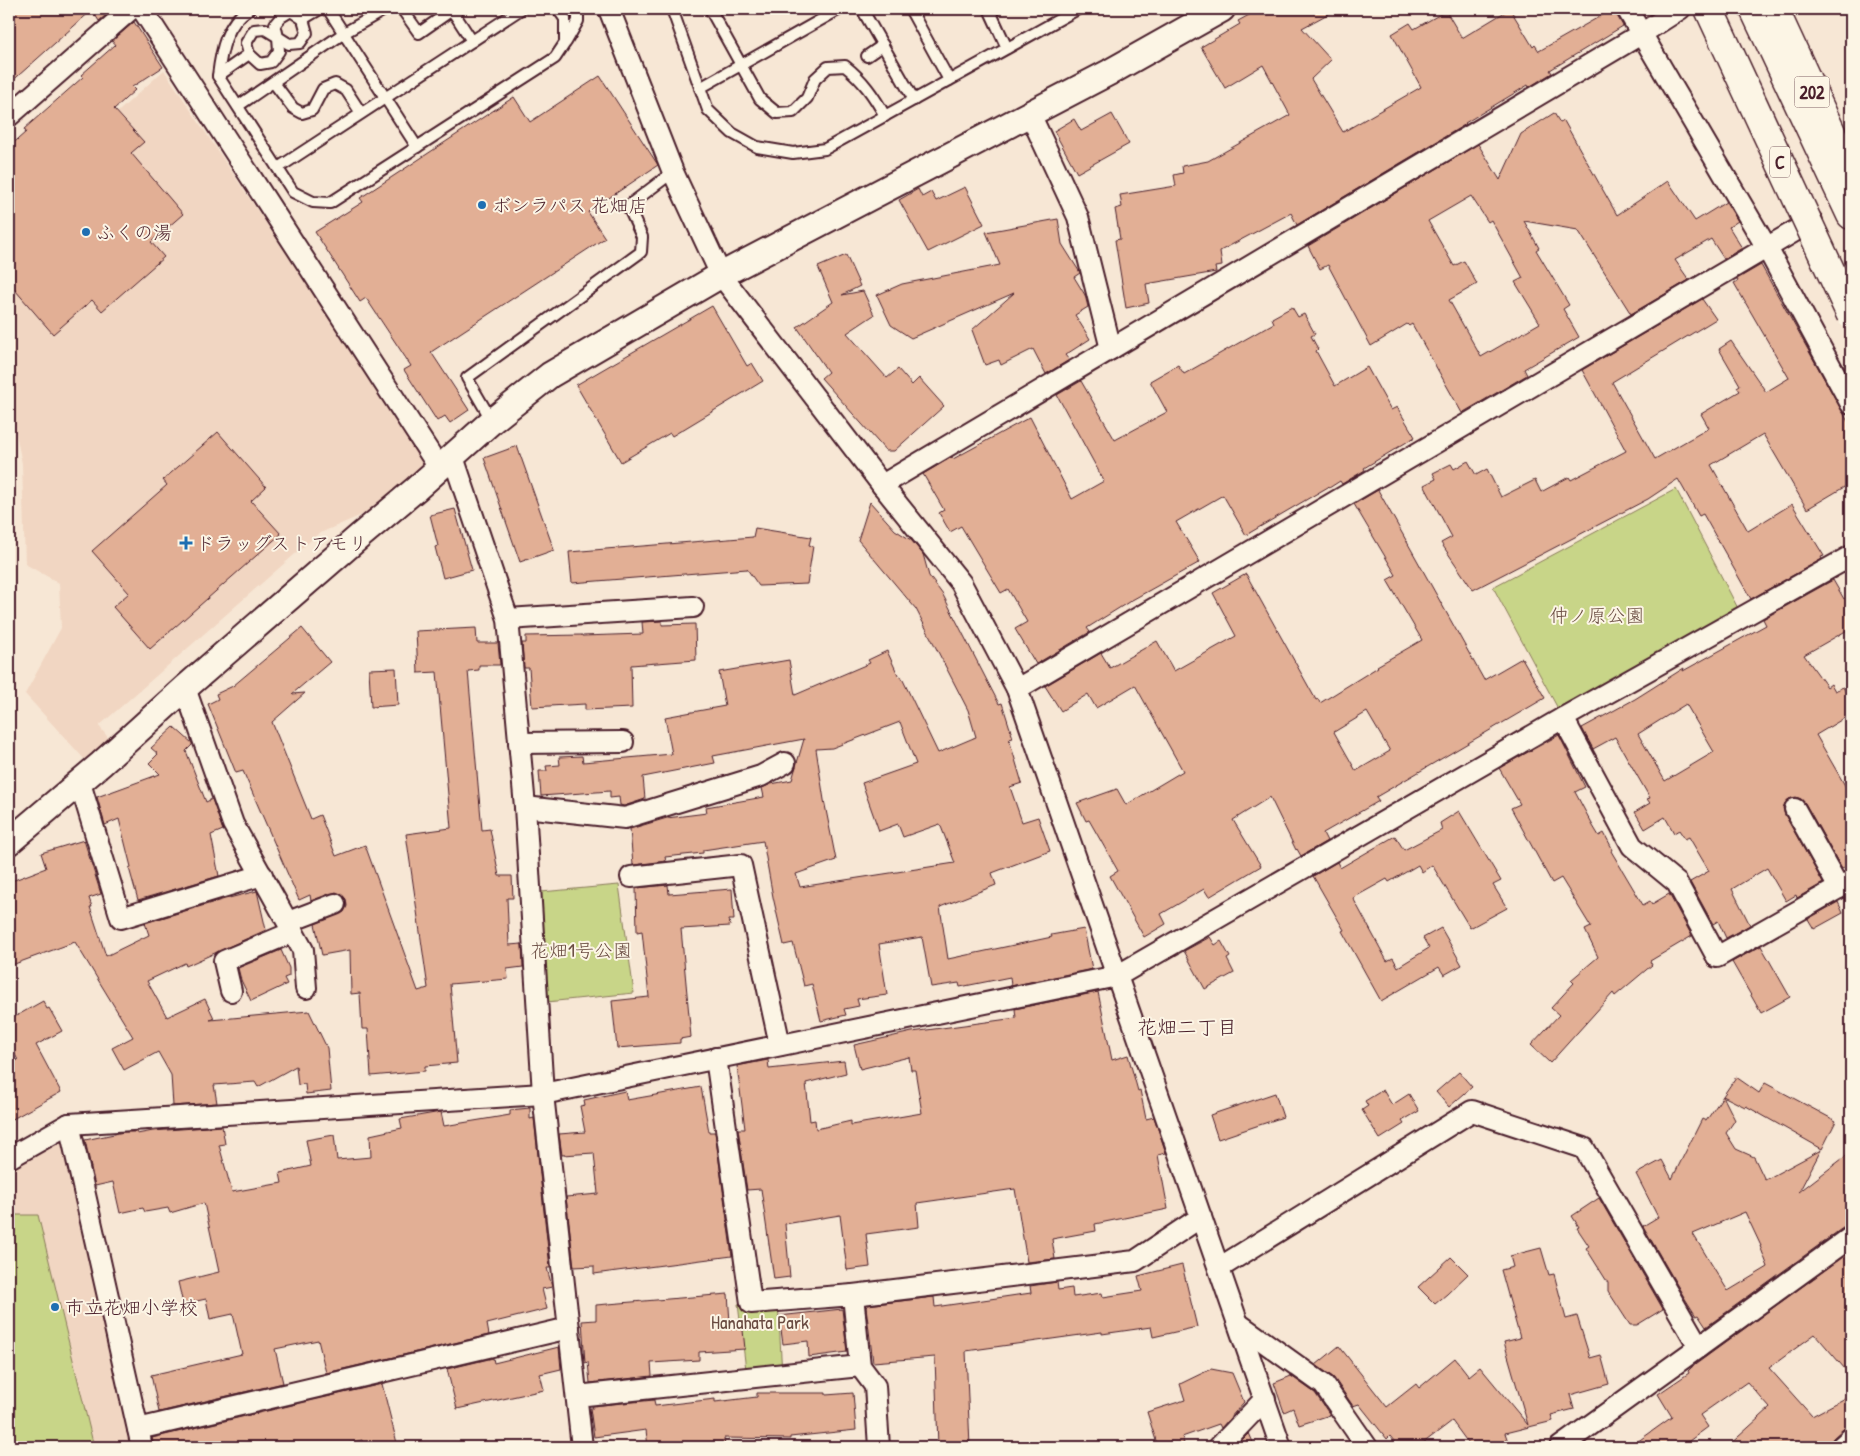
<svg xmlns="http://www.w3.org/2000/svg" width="1860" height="1456" font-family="'Patrick Hand','Klee One',sans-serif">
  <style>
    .built { fill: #f1d6c2 }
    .green { fill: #c8d588; stroke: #897a5a }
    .building { fill: #e2af95; stroke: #4a1f2b; fill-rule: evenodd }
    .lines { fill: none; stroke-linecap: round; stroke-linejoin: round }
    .service-casing { stroke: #4a1f2b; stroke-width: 14 }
    .minor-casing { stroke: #4a1f2b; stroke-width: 24 }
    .tertiary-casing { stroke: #4a1f2b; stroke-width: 29 }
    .trunk-casing { stroke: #4a1f2b; stroke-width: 31 }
    .motorway-casing { stroke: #4a1f2b; stroke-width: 31 }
    .service { stroke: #fcf5e5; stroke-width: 10 }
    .minor { stroke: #fcf5e5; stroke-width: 20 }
    .tertiary { stroke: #fcf5e5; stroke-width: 25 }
    .trunk { stroke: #fcf5e5; stroke-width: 28 }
    .motorway { stroke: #fcf5e5; stroke-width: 28 }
    .motorway-bridge-casing { stroke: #4a1f2b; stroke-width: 31; stroke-linecap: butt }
    .motorway-bridge { stroke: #fcf5e5; stroke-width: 28 }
    .poi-dot { fill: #1f6fb2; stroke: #fcf5e5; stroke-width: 2 }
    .labels { text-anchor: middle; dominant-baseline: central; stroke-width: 4; stroke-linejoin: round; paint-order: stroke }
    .shield { fill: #fcf5e5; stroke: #7f5f63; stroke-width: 1 }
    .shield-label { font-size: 18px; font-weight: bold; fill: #4a1f2b }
    .poi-label { font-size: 19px; fill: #4a1f2b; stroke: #fcf5e5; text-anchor: start }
    .park-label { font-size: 19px; fill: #6a4c42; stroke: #fcf5e5 }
    .neighbourhood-label { font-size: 20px; fill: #4a1f2b; stroke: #fcf5e5 }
  </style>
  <rect width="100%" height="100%" fill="#f7e7d5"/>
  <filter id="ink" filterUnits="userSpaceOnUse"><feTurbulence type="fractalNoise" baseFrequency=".02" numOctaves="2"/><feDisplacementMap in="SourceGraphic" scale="10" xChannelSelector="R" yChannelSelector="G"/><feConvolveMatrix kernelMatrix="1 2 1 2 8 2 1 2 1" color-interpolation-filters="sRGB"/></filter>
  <g filter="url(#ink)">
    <g class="built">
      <path d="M164 70 427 465 382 506 318 534 99 726 109 739 86 761 25 694 61 628 59 583 25 564 22 464 12 413 9 407V211Z"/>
      <path d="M62 1139 133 1447H9V1168Z"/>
    </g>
    <g class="green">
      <path d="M1676 489 1743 618 1563 718 1493 587Z"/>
      <path d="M619 885 634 993 537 1003 530 893Z"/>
      <path d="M9 1215H38L94 1447H9Z"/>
      <path d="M778 1301 782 1375 747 1378 738 1304Z"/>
    </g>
    <g class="building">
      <path d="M9 9H113L99 21 92 10 9 84Z"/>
      <path d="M1260 9H1337L1302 28 1331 60 1311 79 1343 132 1421 87 1392 34 1410 23 1414 29 1446 11 1462 38 1510 9 1533 47 1535 45 1539 51 1613 9 1623 26 1550 70 1552 73 1529 87 1528 85 1465 123 1466 124 1297 225 1291 213 1220 251 1222 266 1215 267 1216 272 1146 284 1149 303 1126 308 1115 240 1120 239 1115 209 1122 207 1120 195 1176 186 1174 175 1183 173 1182 166 1208 161 1290 115 1263 65 1225 88 1201 47 1240 24 1238 21Z"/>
      <path d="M134 22 163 67 132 87 135 90 114 109 144 142 131 153 183 214 151 242 164 257 102 311 92 300 53 334 9 283V147L26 132 24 129 83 77 81 75 115 45 112 41Z"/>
      <path d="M600 76 658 165 588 212 605 238 431 352 469 410 450 423 445 416 437 421 404 370 411 366 366 298 360 302 315 232 363 202 360 198 514 97 530 122Z"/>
      <path d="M1554 113 1560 123 1564 121 1617 215 1668 181 1695 221 1726 202 1738 221 1729 227 1742 248 1724 259 1711 239 1675 260 1689 280 1631 314 1578 230 1524 221 1539 248 1536 250 1569 305 1563 309 1579 337 1524 369 1527 375 1462 413 1412 324 1409 326 1407 324 1371 346 1328 265 1320 269 1308 246 1478 144 1500 180 1521 134ZM1471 196 1488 222 1491 220 1523 278 1515 282 1540 323 1481 357 1449 300 1477 284 1464 261 1454 266 1428 221Z"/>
      <path d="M1112 114 1129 144 1077 173 1054 131 1074 119 1081 131Z"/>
      <path d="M965 187 984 224 928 252 899 200 918 189 922 197 931 192 936 201Z"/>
      <path d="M1058 219 1062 244 1079 271 1080 273 1074 277 1085 295 1088 307 1075 315 1090 339 1065 355 1069 360 1046 374 1033 349 1001 365 999 360 985 365 972 330 1014 293 911 338 891 325 877 295 902 284 1000 265 986 232Z"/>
      <path d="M846 255 860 286 842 295 863 291 874 315 847 333 887 378 898 369 912 385 919 378 944 406 894 451H886L821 378 828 372 797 327 833 302 818 267Z"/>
      <path d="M1761 265 1851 427V483L1807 509 1763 434 1711 465 1748 531 1792 504 1824 556 1821 557 1822 559 1751 599 1703 514 1699 516 1678 479 1648 499 1473 590 1441 543 1452 537 1424 485 1436 479 1433 473 1451 464 1454 469 1468 461 1476 475 1487 469 1501 497 1535 480 1541 492 1569 477 1571 480 1626 451 1582 370 1702 299 1716 319 1612 382 1655 459 1709 428 1701 414 1740 391 1737 387 1740 385 1719 349 1731 341 1766 392 1789 378 1734 283 1738 281 1737 279Z"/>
      <path d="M712 306 747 366 752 363 763 381 672 436 670 433 621 462 576 385Z"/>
      <path d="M1292 307 1298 317 1304 314 1315 334 1311 336 1318 349 1316 351 1335 386 1367 367 1391 410 1397 407 1415 437 1364 468 1365 470 1342 484 1340 481 1329 488 1328 487 1246 535 1223 495 1176 522 1200 562 1132 600 1087 628 1090 632 1036 664 1015 629 1027 622 1008 589 1001 593 961 526 950 532 939 513 944 510 923 474 952 457 953 459 1030 417 1072 499 1104 481 1057 395 1081 381 1115 440 1167 412 1150 381 1178 365 1184 374 1274 323 1272 318Z"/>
      <path d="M218 432 266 487 251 501 281 534 150 649 113 607 129 593 92 551 167 485 163 480Z"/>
      <path d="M517 446 554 550 520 562 484 458Z"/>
      <path d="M1378 490 1484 680 1522 658 1545 698 1376 797 1379 801 1323 833 1327 841 1301 856 1297 849 1296 850 1270 797 1233 820 1261 866 1209 897 1204 889 1161 914 1166 924 1144 937 1110 876 1118 871 1089 820 1086 821 1077 803 1117 789 1126 805 1183 771 1135 685 1096 708 1088 694 1061 711 1045 686 1101 653 1110 668 1157 641 1174 671 1236 636 1213 593 1246 574 1316 700 1318 699 1320 703 1378 667 1377 666 1422 640 1387 580 1396 575 1354 504ZM1367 712 1390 751 1356 771 1334 732Z"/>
      <path d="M870 502 895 530 911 540 923 554 929 576 943 595 999 704 1002 703 1013 738 1009 739 1022 783 1010 787 1022 822 1038 817 1050 851 992 873 996 885 940 907 948 959 1052 937 1051 935 1084 929 1092 969 1011 986 1010 977 960 987 959 983 931 987 922 937 879 944 887 995 857 999 859 1006 844 1009 846 1015 821 1021 812 984 804 986 793 943 784 945 773 897 763 841 703 850V853L665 857 666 861 633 865 630 829 667 818 707 813 706 807 764 797 762 788 771 784 792 780 804 739 713 756 715 763 643 777 645 799 624 806 620 805 619 797 610 798V791L541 796 539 771H547L546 766 560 765 559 757 582 756 583 762 672 754 665 717 725 706 719 672 789 660 795 695 870 663 868 660 887 651 899 677 901 676 938 753 976 737 968 710 916 609 858 540ZM900 722 916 764 862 783 879 831 898 824 903 837 940 824 955 863 800 887 796 874 836 860 824 800 816 749 832 748Z"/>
      <path d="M455 509 472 570 443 578 435 547 438 546 430 515Z"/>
      <path d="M755 528 811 537 809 545 813 546 807 584 759 586 747 569 572 583 569 552 753 537Z"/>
      <path d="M1833 580 1844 599 1851 595V628L1804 655 1827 687 1831 684 1835 691 1843 687 1851 701V714L1816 735 1851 796V863L1842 869 1805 803 1801 799 1796 797 1789 799 1785 803 1783 808 1785 815 1823 883 1797 898 1796 895 1786 901 1767 868 1732 889 1750 925 1726 938 1718 921 1713 924 1690 882 1709 871 1689 837 1685 839 1679 830 1674 833 1665 817 1645 829 1635 812 1650 803 1647 799 1650 798 1615 737 1593 749 1582 728 1635 699 1684 668 1683 671 1766 625 1763 619ZM1686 704 1714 752 1665 781 1638 734Z"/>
      <path d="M662 621V625L695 624 696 660 631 665 632 708 585 710V704L532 707 529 668H524L522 643H526V636L582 635V636L643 634 642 622Z"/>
      <path d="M302 628 330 662 292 694 305 693 272 722 311 819 320 815 336 856 365 845 418 991 428 988 406 834 451 828 437 672 418 673 416 631 476 628 477 643H498L500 665H479V670L468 671 482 830 490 829 499 876H512L513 898H507L509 945 522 944 523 967 507 969 508 979 450 984 457 1063 425 1066V1071L371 1076 368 1029H362L360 993 351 994 350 950 322 955 315 924 344 912 347 906 346 899 342 895 336 892 311 901 310 895 299 900 243 771 236 773 208 704 218 699 216 694 233 686Z"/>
      <path d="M396 668 398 705 371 707 369 669Z"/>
      <path d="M174 727 192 743V745L186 751 206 802 212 799 223 830 211 835 219 876 138 900 129 868 131 867 119 819 105 825 97 797 160 774 149 763 158 754 151 748Z"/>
      <path d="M1559 735 1585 787 1575 792 1593 826 1599 836 1604 833 1613 850 1611 851 1643 905 1650 901 1652 904 1669 894 1692 936 1650 961 1652 965 1615 996 1613 993 1550 1063 1531 1045 1559 1015 1551 1008 1574 983 1571 980 1598 957 1585 930 1591 927 1561 878 1552 883 1511 808 1520 804 1499 768Z"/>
      <path d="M1459 811 1501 881 1493 885 1507 908 1470 928 1432 865 1422 872 1418 865 1389 882 1387 879 1353 898 1387 961 1393 958 1398 967 1429 948 1423 938 1441 928 1462 965 1444 975 1439 967 1381 1001 1342 931 1344 930 1313 876 1337 862 1340 868 1395 836 1404 850 1442 830 1440 823Z"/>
      <path d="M84 840 101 894 89 898 92 907H90L106 956 149 935 145 923 225 899 257 891 266 930 186 966 185 963 147 981 167 1017 205 999 214 1018 210 1020 309 1011 327 1048 331 1091 306 1094 305 1084 298 1085 296 1066 258 1087 255 1082 214 1085 217 1103 173 1106 171 1075 158 1052 124 1070 112 1048 133 1037 75 942 9 966V882L46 868 41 853Z"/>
      <path d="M668 885 669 894 732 889 734 920H729L730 926 681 929 691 1037 680 1039V1043L617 1048 612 1001 649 997 642 931 637 932 636 888Z"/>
      <path d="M1838 902 1843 913 1814 929 1808 919Z"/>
      <path d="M1210 937 1215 945 1221 941 1230 957 1227 959 1234 973 1205 989 1184 951Z"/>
      <path d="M1761 946 1790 997 1761 1013 1732 962Z"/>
      <path d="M281 950 289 968V976L284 978 287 984 251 1001 241 980 238 968Z"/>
      <path d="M1098 992 1112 1060 1128 1055 1138 1091 1140 1090 1146 1119 1154 1117 1166 1153 1158 1155 1168 1209 1095 1224 1096 1231 1052 1239 1055 1259 1027 1262 1015 1189 917 1203 919 1227 866 1234 870 1267 847 1270 840 1215 785 1224 790 1277 774 1279 761 1189 747 1190 738 1129H745L737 1066 768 1060 769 1069 844 1061 846 1073 806 1083 810 1121 815 1120 816 1129 851 1121V1125L922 1113 915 1070H911L909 1057 860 1069 854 1045 912 1032 1016 1018 1015 1009Z"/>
      <path d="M43 1001 47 1009 49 1008 62 1031 36 1045 61 1092 9 1121V1064L18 1060 9 1044V1020Z"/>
      <path d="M1459 1072 1472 1087 1449 1107 1436 1092Z"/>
      <path d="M1736 1077 1759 1093 1765 1083 1836 1121 1822 1149 1746 1106 1745 1107 1723 1096Z"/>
      <path d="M701 1087 709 1132H715L732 1256 594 1274V1266L574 1267 566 1197 598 1194 594 1153 562 1155 559 1134 585 1132 580 1106 585 1105 584 1100 625 1091 627 1100Z"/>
      <path d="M1383 1090 1392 1105 1409 1094 1419 1111 1402 1121 1404 1124 1380 1139 1362 1110 1368 1106 1365 1101Z"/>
      <path d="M1275 1093 1283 1117 1218 1139 1210 1115Z"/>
      <path d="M1723 1096 1735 1120 1726 1133 1736 1149 1754 1157 1765 1180 1821 1150 1799 1192 1851 1152V1225L1844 1227 1706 1327 1698 1315 1696 1316 1684 1297 1643 1226 1658 1217 1636 1174 1662 1160 1672 1179 1702 1119 1706 1121ZM1745 1212 1761 1246H1760L1768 1267 1728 1291 1693 1234Z"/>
      <path d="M530 1108V1119L534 1118 550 1268H547L552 1287 542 1289 547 1309 487 1324 489 1335 326 1373 318 1340 275 1349 283 1383 159 1412 151 1375 242 1354 233 1314 210 1319 206 1299 183 1304 178 1282 219 1272 204 1203 170 1213 168 1208 145 1212 143 1208 120 1213 113 1182 95 1186 85 1140 124 1132H137V1134L153 1131 222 1126 225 1144 219 1145 232 1192 282 1183 280 1173 311 1166 306 1140 334 1135 337 1160 371 1157 370 1135 402 1128 400 1119 441 1112 444 1126 510 1115V1110Z"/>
      <path d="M1599 1198 1663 1309 1637 1325H1630L1608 1291V1283L1586 1248 1589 1246 1577 1228 1579 1227 1572 1216Z"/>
      <path d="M1541 1248 1549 1275 1554 1274 1566 1319 1577 1316 1590 1358 1601 1355 1609 1384 1570 1395 1574 1409 1551 1415 1553 1421 1505 1433 1510 1447H1471L1452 1421 1418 1447H1399L1390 1436 1387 1439 1359 1404 1353 1406 1334 1378 1316 1365 1339 1346 1387 1407 1416 1384 1419 1388 1455 1358 1469 1376 1480 1367 1528 1425 1504 1342 1520 1338 1501 1270 1513 1267 1510 1256Z"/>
      <path d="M1851 1251V1376L1815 1334 1769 1368 1812 1416 1851 1395V1426L1843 1429 1833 1438 1829 1447H1727L1770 1408 1747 1382 1700 1415 1708 1427 1681 1447H1630L1672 1417 1658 1394 1689 1373 1688 1371 1692 1367Z"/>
      <path d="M1451 1257 1468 1274 1447 1294 1435 1304 1418 1287Z"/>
      <path d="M1182 1265 1197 1327 1153 1337 1151 1327 1102 1334V1332L966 1351 970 1447H938L935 1357 873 1362 866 1307 868 1305 934 1297 935 1307 1031 1293 1030 1286 1057 1282 1058 1290 1072 1288 1073 1297 1102 1293 1103 1297 1142 1291 1138 1276Z"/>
      <path d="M728 1294 730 1322 742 1321 745 1349 699 1352V1360L651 1363 652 1376 590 1383 588 1362 585 1363 582 1321 596 1320V1305Z"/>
      <path d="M842 1309 847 1352 809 1357 808 1341 783 1344 779 1316Z"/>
      <path d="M559 1347 561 1369 540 1374 544 1390 457 1409 447 1369 493 1358 494 1363Z"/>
      <path d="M1211 1369 1232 1373 1244 1402 1221 1428 1219 1424 1182 1437 1184 1443 1170 1447H1158L1147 1412 1185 1400 1180 1384Z"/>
      <path d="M1291 1376 1315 1393 1330 1415 1299 1425 1293 1408 1284 1412 1274 1383Z"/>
      <path d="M382 1384 398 1447H364L362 1440 333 1447H154L152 1438Z"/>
      <path d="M757 1393H826V1395L853 1393 856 1430 790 1437V1439L724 1438 725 1447H648L646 1430 594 1437 590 1408H593L592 1406 654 1400 655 1406 715 1399V1402L757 1397Z"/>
      <path d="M1249 1433 1255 1447H1235Z"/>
    </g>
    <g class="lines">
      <defs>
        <g id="service">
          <path d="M249 9C226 23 221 51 218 76L293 192 313 202 330 203 555 58 565 43V19L558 9"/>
          <path d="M328 9 417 147"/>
          <path d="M402 9 419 33 452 10 472 41"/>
          <path d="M672 9 708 110 732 133 757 147 793 153 825 149 1078 9"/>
          <path d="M710 9 760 99 777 113 793 112 807 98 815 79 828 67 845 66C863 80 874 96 885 116"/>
          <path d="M862 9 914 100"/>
          <path d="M910 9 949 80"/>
          <path d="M989 9 1007 48"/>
          <path d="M291 11 303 19 307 33 300 43 289 44 278 37 275 24 281 17Z"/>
          <path d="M303 19 320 9"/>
          <path d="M566 42 578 21V9"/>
          <path d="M867 56 883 45"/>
          <path d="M218 76 249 54 260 64 271 62 279 51 278 37 265 29 254 30 246 43 249 54"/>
          <path d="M274 83 293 108 302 113 312 110 323 89 335 84 346 90 361 113"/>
          <path d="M700 88 840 9"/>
          <path d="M238 106 344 33 386 9"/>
          <path d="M278 168 521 9"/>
          <path d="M492 421 467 378 641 252 642 237 628 206 673 172"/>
        </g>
        <g id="minor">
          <path d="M142 9 440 469"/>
          <path d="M609 9 673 172 721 275 882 485 961 583 1017 689 1281 1447"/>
          <path d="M1627 9 1767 248 1851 404"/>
          <path d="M1030 114 1078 217 1111 349"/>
          <path d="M9 116 131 9"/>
          <path d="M453 457 508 619 525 807 543 1094 582 1447"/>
          <path d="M882 485 1641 34 1680 9"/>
          <path d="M508 619 693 607"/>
          <path d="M185 688 233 824 303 950 306 988"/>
          <path d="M1017 689 1812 221"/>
          <path d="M1563 718 1851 556"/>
          <path d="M519 743 623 742"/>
          <path d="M80 783 121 918 262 875"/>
          <path d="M525 807 625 818 761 776 785 763"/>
          <path d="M1795 809 1839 888"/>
          <path d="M631 877 741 865 780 1045"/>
          <path d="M288 922 335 904"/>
          <path d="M231 991 224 961 293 932"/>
          <path d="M716 1058 751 1303 853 1295 860 1366 875 1386 879 1447"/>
          <path d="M69 1124 142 1447"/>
          <path d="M9 1158 69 1124 543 1094 1117 976 1563 718 1632 846 1677 883 1717 957 1851 881"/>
          <path d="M1219 1268 1472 1111 1584 1148 1699 1347 1560 1447"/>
          <path d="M853 1295 1135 1261 1201 1217"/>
          <path d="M1239 1324 1324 1385 1367 1447"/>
          <path d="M1699 1347 1851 1237"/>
          <path d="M577 1396 860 1366"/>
          <path d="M138 1429 569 1328"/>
          <path d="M1219 1447 1265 1399"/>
          <path d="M1841 1447 1851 1438"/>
        </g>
        <path id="tertiary" d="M9 842 101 764 185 688 360 536 416 489 492 421 550 375 721 275 1110 72 1222 9"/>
        <path id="trunk" d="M1774 9 1851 175"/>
        <path id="motorway" d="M1754 9 1851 215"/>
      </defs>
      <use href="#service" class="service-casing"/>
      <use href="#minor" class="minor-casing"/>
      <use href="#tertiary" class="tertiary-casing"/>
      <use href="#trunk" class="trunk-casing"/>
      <use href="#motorway" class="motorway-casing"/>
      <use href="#service" class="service"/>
      <use href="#minor" class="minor"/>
      <use href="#tertiary" class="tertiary"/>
      <use href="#trunk" class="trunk"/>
      <use href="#motorway" class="motorway"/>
      <defs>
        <path id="motorway-bridge" d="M1709 9 1851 315"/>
      </defs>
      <use href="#motorway-bridge" class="motorway-bridge-casing"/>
      <use href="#motorway-bridge" class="motorway-bridge"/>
    </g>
  </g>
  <g class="poi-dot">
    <circle cx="482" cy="205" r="5"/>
    <circle cx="86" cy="232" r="5"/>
    <path d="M183.5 535.5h5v5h5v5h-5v5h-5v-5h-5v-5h5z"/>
    <circle cx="55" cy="1307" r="5"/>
  </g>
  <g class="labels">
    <g class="shield">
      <rect x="1794.5" y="76.5" width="35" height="31" rx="4"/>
      <rect x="1770" y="146.5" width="20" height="31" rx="4"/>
    </g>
    <g class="shield-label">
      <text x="1812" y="92">202</text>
      <text x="1780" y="162">C</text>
    </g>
    <g class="poi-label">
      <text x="492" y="205">ボンラパス 花畑店</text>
      <text x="96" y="232">ふくの湯</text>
      <text x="196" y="543">ドラッグストアモリ</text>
      <text x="65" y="1307">市立花畑小学校</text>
    </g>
    <g class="park-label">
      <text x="1597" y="615">仲ノ原公園</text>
      <text x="581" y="950">花畑1号公園</text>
      <text x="760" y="1322">Hanahata Park</text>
    </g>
    <g class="neighbourhood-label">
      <text x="1187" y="1026">花畑二丁目</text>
    </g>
  </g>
  <rect width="1860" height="1456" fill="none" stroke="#fcf5e5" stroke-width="30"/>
  <rect x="15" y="15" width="1830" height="1426" fill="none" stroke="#4a1f2b" stroke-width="2" filter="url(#ink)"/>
</svg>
